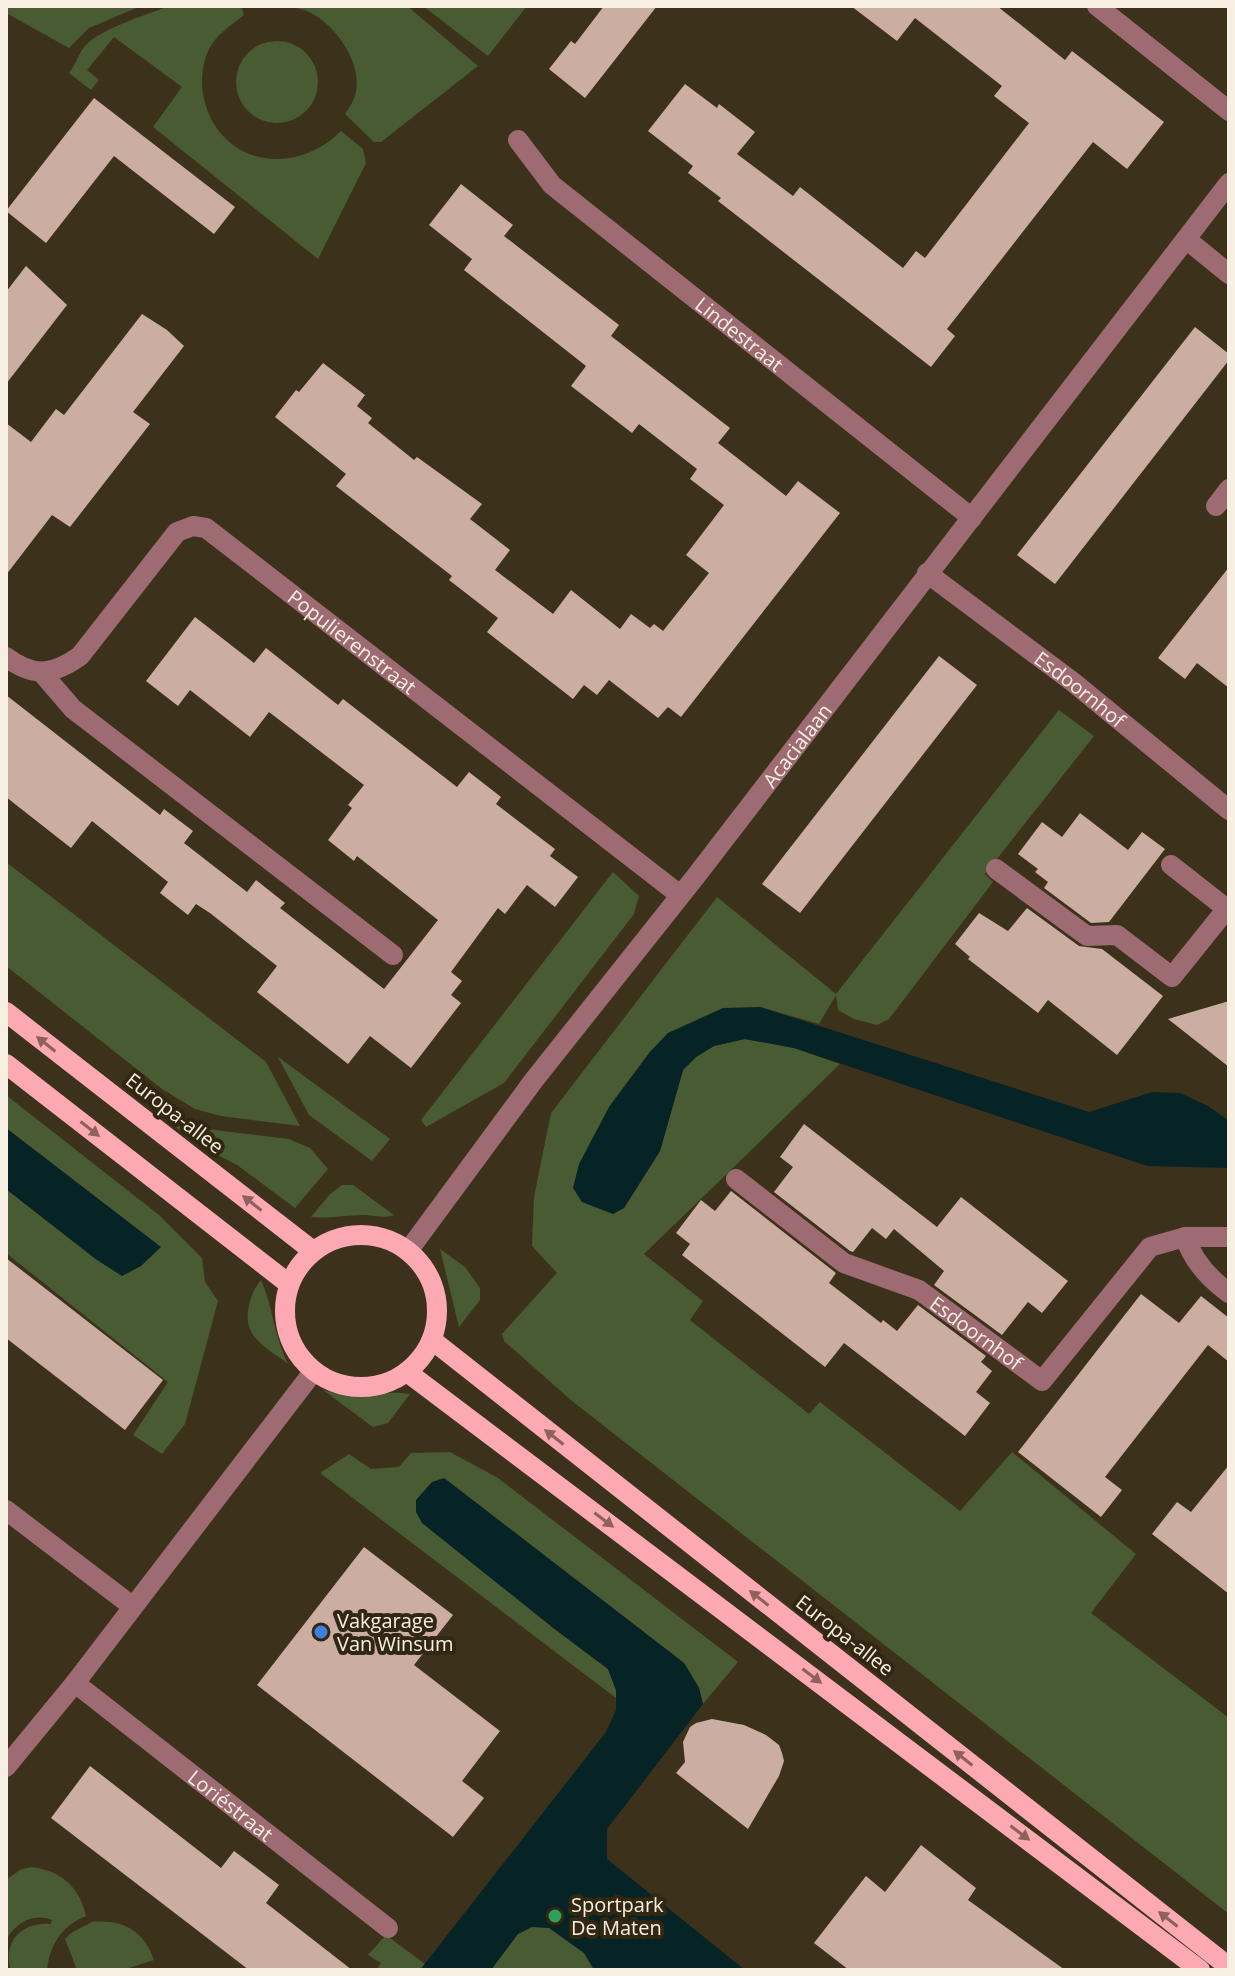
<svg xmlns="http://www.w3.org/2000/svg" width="1235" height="1976" font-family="'Open Sans',sans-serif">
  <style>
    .green { fill: #485b33 }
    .water { fill: #062325 }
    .building { fill: #ccada1 }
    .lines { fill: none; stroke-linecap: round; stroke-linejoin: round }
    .minor { stroke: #9f6b72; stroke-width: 20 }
    .major { stroke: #fda9b3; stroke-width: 20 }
    .oneway { fill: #8d625a }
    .shop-dot { fill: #3f7fe0; stroke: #322811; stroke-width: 3 }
    .leisure-dot { fill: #2e9e5b; stroke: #322811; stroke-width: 3 }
    .labels { text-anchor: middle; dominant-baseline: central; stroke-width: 8; stroke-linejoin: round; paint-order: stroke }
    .street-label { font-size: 20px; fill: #f7f0e2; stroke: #322811 }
    .poi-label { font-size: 20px; fill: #f7f0e2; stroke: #322811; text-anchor: start }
  </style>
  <rect width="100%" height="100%" fill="#3c321b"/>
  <g class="green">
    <path d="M6 6H141L89 28 69 48 6 13Z"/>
    <path d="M169 6H241L244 15C233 24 220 32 212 44 202 59 200 82 204 99 217 154 273 175 322 146 329 142 335 136 341 131L363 149 366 163 318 259 153 127 182 87 114 37 87 70 99 80 91 90 69 73C75 65 77 59 82 50 94 30 147 15 169 6Z"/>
    <path d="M283 6H407L478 66 381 142H374L345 114C350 107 354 100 356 92 362 64 337 27 313 14 304 9 293 7 283 6Z"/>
    <path d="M423 6H527L488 56Z"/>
    <circle cx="277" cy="82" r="41"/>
    <path d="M1059 710 1094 736 985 874 993 882 889 1019 877 1025 854 1019 838 1010 836 995 819 1024 760 1007 668 1033 650 1052 609 1107 624 1208 660 1151 683 1070 696 1057 714 1046 745 1039 794 1048 840 1064 644 1254 703 1301 690 1320 809 1414 820 1402 960 1511 1012 1452 1136 1554 1091 1613 1229 1718V1914L572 1401 504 1341 502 1334 557 1273 532 1246 534 1197 551 1113 717 897 836 994Z"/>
    <path d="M6 862 266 1062 300 1126 221 1116 195 1109 162 1089 6 966Z"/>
    <path d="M613 872 639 896 634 914 504 1083 426 1127 421 1120Z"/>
    <path d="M278 1057 390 1139 372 1161 309 1115Z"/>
    <path d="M6 1095 159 1215 202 1258 205 1282 218 1301 185 1424 162 1454 133 1435 168 1382 6 1253V1189L97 1260 160 1247 6 1128Z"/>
    <path d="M173 1125 289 1139 310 1148 328 1169 295 1208 237 1165 202 1147Z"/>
    <path d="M342 1185H353L394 1215C383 1219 374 1215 363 1215 345 1215 329 1219 311 1217L330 1194Z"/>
    <path d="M440 1249 465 1267 480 1288V1300L459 1327Z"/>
    <path d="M261 1280C273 1307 274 1336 288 1364 267 1348 244 1338 248 1310 250 1299 254 1288 261 1280Z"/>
    <path d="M323 1390C359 1401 377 1389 410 1394L388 1423 373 1427Z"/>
    <path d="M450 1452 498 1478 738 1662 703 1704 699 1688 684 1663 444 1478 552 1627 608 1669 616 1690V1698L320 1473 349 1454 371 1469 399 1467 411 1453Z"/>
    <path d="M542 1863 674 1970H460Z"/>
    <path d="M31 1867C60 1870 80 1887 86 1916 61 1926 50 1945 47 1970H11C2 1942 22 1921 51 1924L52 1920C32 1913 17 1922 6 1940V1880L20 1870Z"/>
    <path d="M92 1922C122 1919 144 1930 154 1960L129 1968V1970H77L65 1939 71 1933Z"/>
    <path d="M386 1935 425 1964 420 1970H376L381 1963 368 1955Z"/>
  </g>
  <g class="water">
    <path d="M760 1007 1089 1112 1152 1092 1180 1093 1208 1106 1229 1121V1168L1147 1166 794 1048 745 1039 714 1046 696 1057 683 1070 660 1151 624 1208 613 1214 582 1202 573 1188 579 1164 609 1107 650 1052 668 1033 723 1008Z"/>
    <path d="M6 1128 161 1247 141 1266 122 1276 97 1260 6 1189Z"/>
    <path d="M444 1478 684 1663 699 1688 703 1704 607 1829V1859L745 1970H594L584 1953 549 1928 532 1927 518 1934 491 1970H420L606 1732 616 1710V1690L608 1669 552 1627 422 1523 416 1512V1500L432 1482Z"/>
  </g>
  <g class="building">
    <path d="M604 6H657L585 98 549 69 571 41 575 44Z"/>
    <path d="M851 6H997L1065 60 1072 51 1164 122 1127 169 1093 142 947 329 955 336 931 367 718 201 721 198 688 173 693 166 648 131 685 84 717 108 719 104 755 132 737 154 793 196 800 187 903 268 916 251 925 258 1029 123 994 96 1002 86 915 18 897 41Z"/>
    <path d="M94 98 235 207 214 234 114 156 46 243 6 211Z"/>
    <path d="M461 184 513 225 504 236 619 325 611 336 730 428 718 443 786 496 798 481 840 513 681 717 668 707 658 718 609 680 597 695 584 685 573 699 487 632 498 618 449 580 452 576 336 486 346 474 275 417 296 390 299 392 323 363 365 395 357 406 372 418 368 423 414 460 417 457 482 504 470 519 510 550 495 570 553 614 571 590 620 629 631 614 650 628 654 624 663 631 709 573 686 555 724 505 690 479 697 469 639 424 632 433 571 386 586 366 464 270 472 259 429 225Z"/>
    <path d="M26 266 67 305 6 384V292Z"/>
    <path d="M142 314 167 330 184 346 133 412 150 424 70 527 52 515 6 575V423L31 442 56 409 64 415Z"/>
    <path d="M1195 327 1229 354V360L1055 584 1017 555Z"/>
    <path d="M1229 567V688L1197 663 1185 679 1158 658Z"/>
    <path d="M195 617 254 663 266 648 338 705 343 699 457 787 469 772 501 797 496 804 555 849 550 856 578 877 555 907 527 885 505 914 498 908 451 972 462 981 451 995 461 1003 411 1068 370 1036 348 1064 257 992 277 966 210 913 196 904 188 915 160 893 168 882 92 821 71 848 6 797V695L160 815 164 809 193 831 184 843 247 892 256 880 285 903 280 908 384 989 438 920 357 856 354 861 328 840 352 808 348 805 364 785 269 712 250 737 190 690 178 706 146 681Z"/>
    <path d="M939 656 977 685 800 913 762 884Z"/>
    <path d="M1080 813 1128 850 1142 832 1165 849 1109 922 1091 923 1044 888 1048 882 1035 872 1038 869 1018 854 1042 822 1062 837Z"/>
    <path d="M1027 908 1079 946 1102 949 1163 996 1117 1055 1048 1000 1038 1013 968 959 970 957 955 944 979 913 1008 931Z"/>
    <path d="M1229 1001V1067L1168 1019Z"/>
    <path d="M804 1124 937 1227 961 1197 1068 1281 1042 1313 1028 1302 1002 1335 934 1285 944 1271 894 1229 886 1239 872 1228 853 1252 850 1251 774 1192 793 1167 780 1157Z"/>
    <path d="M731 1191 836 1273 829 1283 881 1323 883 1320 897 1331 918 1305 986 1356 981 1362 992 1371 976 1392 990 1403 965 1436 844 1343 825 1367 682 1255 690 1244 676 1233 701 1200 715 1211Z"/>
    <path d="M6 1258 163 1380 125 1430 6 1338Z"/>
    <path d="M1141 1294 1179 1323 1201 1296 1229 1318V1362L1208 1345 1105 1477 1122 1490 1101 1517 1018 1452Z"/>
    <path d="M1229 1465V1594L1152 1534 1177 1502 1191 1512Z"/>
    <path d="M364 1547 453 1615 414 1665 500 1731 462 1781 484 1798 453 1837 257 1685Z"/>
    <path d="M712 1719 744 1725 766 1735 779 1745 782 1753 784 1761 779 1776 748 1829 676 1773 685 1762 683 1742 690 1727 696 1723Z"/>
    <path d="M90 1766 221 1868 234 1851 279 1885 266 1903 352 1970H249L51 1818Z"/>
    <path d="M921 1845 976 1888 968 1900 1065 1970H849L814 1943 866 1876 885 1892Z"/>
  </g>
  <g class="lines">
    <g class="minor">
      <path d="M1097 6 1229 111"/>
      <path id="s1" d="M518 140 552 185 972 518"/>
      <path d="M1186 239 1229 274"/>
      <path d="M1216 506 1229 489"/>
      <path id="s2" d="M927 573 1073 682 1229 810"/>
      <path id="s3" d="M6 657C34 678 53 675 80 656L177 532 193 526 206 528 680 895"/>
      <path d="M42 673 73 709 393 955"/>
      <path d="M1171 865 1227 909"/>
      <path d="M996 869 1087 936 1117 935 1172 977 1229 906"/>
      <path id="s4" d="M736 1179 844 1263 919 1290 1042 1381 1150 1247 1185 1237H1229"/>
      <path d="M1185 1237C1193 1261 1208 1278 1229 1293"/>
      <path id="s5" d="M408 1251 534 1080 696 876 1229 183"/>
      <path d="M6 1510 132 1606"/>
      <path id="s6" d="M75 1683 388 1928"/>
      <path d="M6 1767 75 1683 313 1372"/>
    </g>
    <g class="major">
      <path d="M6 1012 313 1251"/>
      <path d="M6 1064 289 1284"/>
      <circle cx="361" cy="1311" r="76"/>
      <path d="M432 1340 1229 1967"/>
      <path d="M407 1372 1200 1970"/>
    </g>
  </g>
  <defs><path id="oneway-solid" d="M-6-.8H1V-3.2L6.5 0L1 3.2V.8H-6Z" transform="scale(2)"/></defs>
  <g class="oneway">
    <use href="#oneway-solid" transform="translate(46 1044) rotate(-142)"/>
    <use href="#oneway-solid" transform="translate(90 1129) rotate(38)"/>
    <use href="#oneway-solid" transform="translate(252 1203) rotate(-142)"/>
    <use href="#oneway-solid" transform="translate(554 1437) rotate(-142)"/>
    <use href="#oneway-solid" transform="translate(604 1520) rotate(37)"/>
    <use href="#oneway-solid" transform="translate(759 1598) rotate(-142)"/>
    <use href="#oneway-solid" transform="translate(812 1676) rotate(37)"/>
    <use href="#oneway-solid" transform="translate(963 1758) rotate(-142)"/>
    <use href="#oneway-solid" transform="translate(1020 1833) rotate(37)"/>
    <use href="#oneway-solid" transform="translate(1168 1919) rotate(-142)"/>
  </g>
  <circle class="shop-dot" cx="321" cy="1632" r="8"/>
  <circle class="leisure-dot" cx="555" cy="1916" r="8"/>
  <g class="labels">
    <g class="street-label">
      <text stroke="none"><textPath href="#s1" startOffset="296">Lindestraat</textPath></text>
      <text stroke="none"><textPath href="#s3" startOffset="454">Populierenstraat</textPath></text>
      <text stroke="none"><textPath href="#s2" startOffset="192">Esdoornhof</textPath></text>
      <text stroke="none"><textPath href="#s5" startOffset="638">Acacialaan</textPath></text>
      <text transform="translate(175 1113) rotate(38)">Europa-allee</text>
      <text stroke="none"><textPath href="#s4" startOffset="288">Esdoornhof</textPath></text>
      <text transform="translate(845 1635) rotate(38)">Europa-allee</text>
      <text stroke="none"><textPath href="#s6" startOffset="198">Loriéstraat</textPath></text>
    </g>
    <g class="poi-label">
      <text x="337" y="1620">Vakgarage<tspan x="337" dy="23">Van Winsum</tspan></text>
      <text x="571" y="1904">Sportpark<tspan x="571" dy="23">De Maten</tspan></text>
    </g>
  </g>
  <rect width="1235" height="1976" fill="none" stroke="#f7f0e2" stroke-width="16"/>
</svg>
